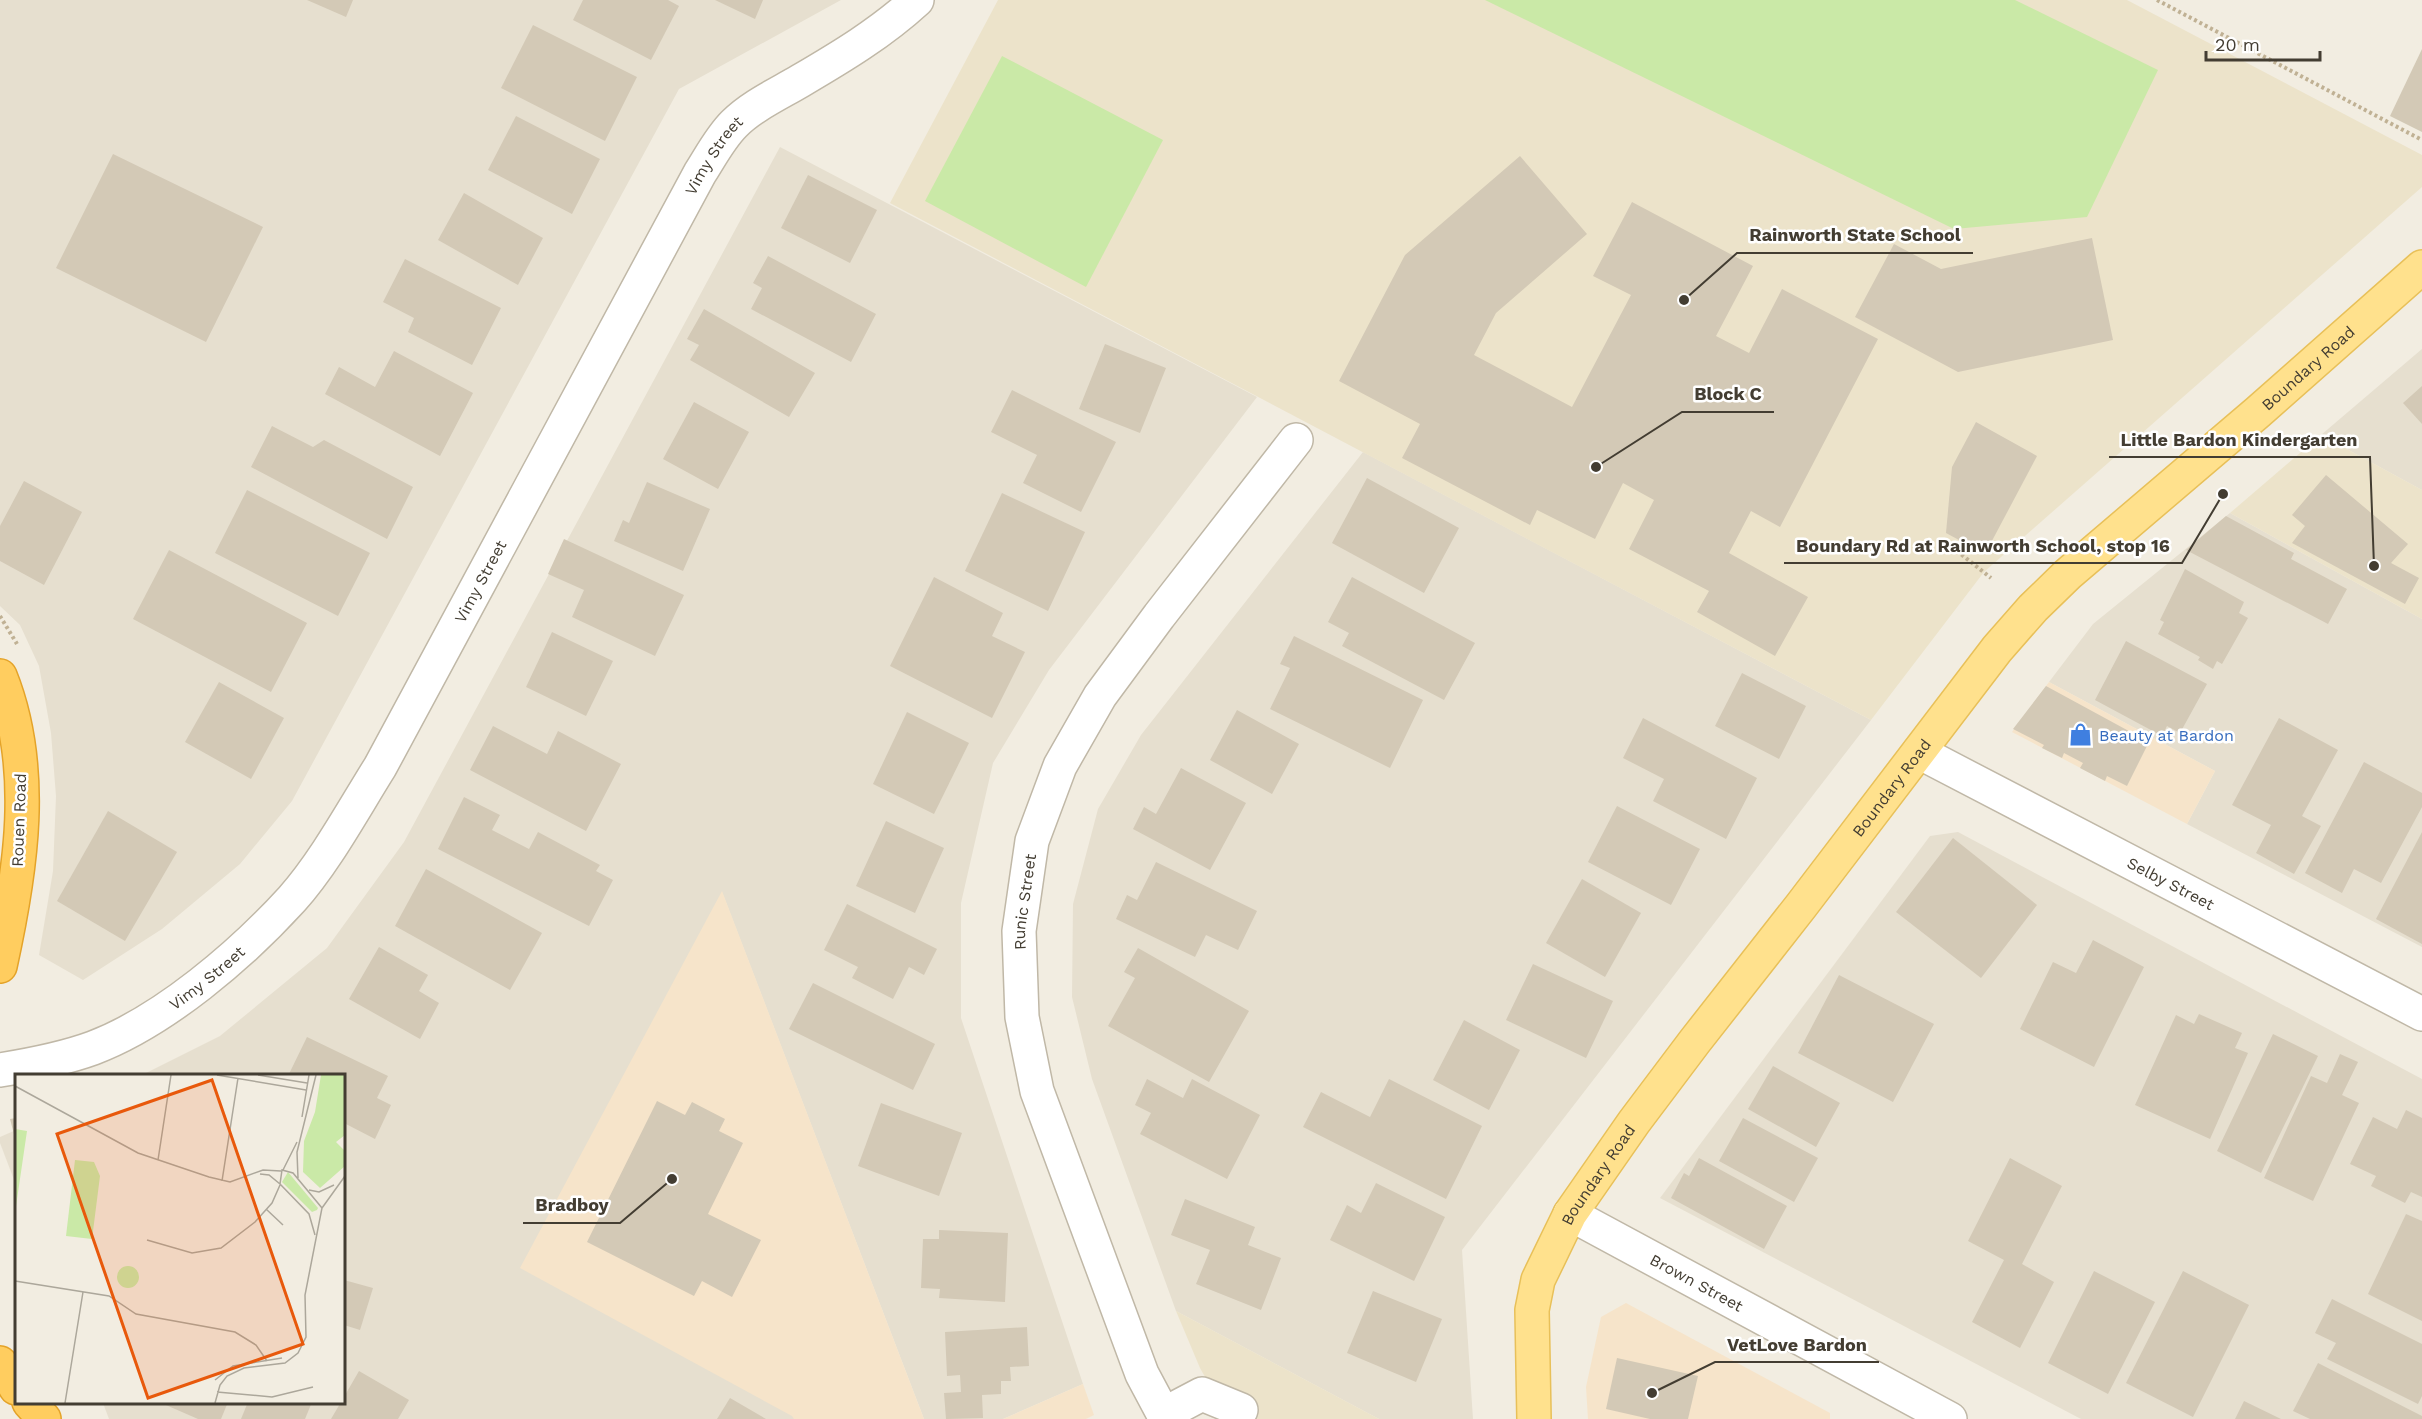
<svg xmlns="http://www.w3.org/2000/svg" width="2422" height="1419" font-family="'Work Sans',sans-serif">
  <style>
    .residential { fill: #e6dfcf }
    .commercial { fill: #f6e4ca }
    .education { fill: #ece3ca }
    .pitch { fill: #cae9a7 }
    .building { fill: #d3c9b6 }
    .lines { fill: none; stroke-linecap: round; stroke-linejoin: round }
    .minor-casing { stroke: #c0b8a7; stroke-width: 36 }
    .major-casing { stroke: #e8c059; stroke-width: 36 }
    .highway-casing { stroke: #e4a329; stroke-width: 36 }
    .path { stroke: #c0b194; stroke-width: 4; stroke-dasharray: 3 3; stroke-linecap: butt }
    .minor { stroke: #fff; stroke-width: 33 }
    .major { stroke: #ffe18d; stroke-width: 33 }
    .highway { stroke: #ffcd5f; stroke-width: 33 }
    .labels { text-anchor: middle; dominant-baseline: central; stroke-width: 5; stroke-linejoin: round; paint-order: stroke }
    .street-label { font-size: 16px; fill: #433d32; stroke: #fff }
    .shop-label { font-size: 16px; fill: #366cbe; stroke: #fff; text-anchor: start }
    .inset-road { fill: none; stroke: #aca79b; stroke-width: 1.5 }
    .view { fill: #e8590c; fill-opacity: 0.15; stroke: #e8590c; stroke-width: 3 }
    .inset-edge { fill: none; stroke: #433d32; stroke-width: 3 }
    .leader { fill: none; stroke: #433d32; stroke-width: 2 }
    .callout-dot { fill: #433d32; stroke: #fff; stroke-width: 2 }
    .callout-label { font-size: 18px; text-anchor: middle; font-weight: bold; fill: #433d32; stroke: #fff; stroke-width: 5; stroke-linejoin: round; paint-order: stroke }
  </style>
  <rect width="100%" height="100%" fill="#f2ede1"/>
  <g class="residential">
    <path d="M0 0H841L679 89 292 801 240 864 162 929 83 980 39 955 53 871 56 796 51 733 39 666 20 625 0 606Z"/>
    <path d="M780 147 1257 397 1049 670 993 763 961 903V1018L1083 1384 1003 1419H924L722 892 794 1419H109L103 1403 344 1402V1076L142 1075 220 1036 327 948 404 842Z"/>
    <path d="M2422 349V490L2321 435Z"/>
    <path d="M1363 452 1871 720 1462 1250 1473 1419H1379L1176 1311 1092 1079 1072 997 1073 904 1098 809 1141 735Z"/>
    <path d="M2230 513 2422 619V947L2187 824 2215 771 2049 682 2093 624Z"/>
    <path d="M1958 832 2422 1079V1419H2081L1660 1198 1930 836Z"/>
    <path d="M16 1130V1185L0 1143V1137Z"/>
  </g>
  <g class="commercial">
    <path d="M2049 682 2215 771 2187 824 2012 732Z"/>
    <path d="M722 891 924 1419H794L792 1416 520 1268Z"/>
    <path d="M1626 1303 1830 1413V1419H1588L1586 1387 1601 1317Z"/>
    <path d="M1083 1384 1094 1415 1086 1419H1003Z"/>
  </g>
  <g class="education">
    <path d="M998 0H2127L2422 155V187L1984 572 1871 720 890 203Z"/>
    <path d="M2321 435 2422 490V619L2230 513Z"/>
    <path d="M1176 1311 1379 1419H1229L1200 1368Z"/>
  </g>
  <g class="pitch">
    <path d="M1485 0H2015L2158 70 2087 217 1954 229Z"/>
    <path d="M1002 56 1163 140 1086 287 925 201Z"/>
  </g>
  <g class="building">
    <path d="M307 0H353L346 17Z"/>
    <path d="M583 0H668L679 6 651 60 573 20Z"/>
    <path d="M715 0H763L755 19Z"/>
    <path d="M533 25 637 77 605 141 501 88Z"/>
    <path d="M2422 49V132L2390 116Z"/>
    <path d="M516 116 600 159 572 214 488 170Z"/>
    <path d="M113 154 263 227 206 342 56 268Z"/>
    <path d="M1520 156 1587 234 1496 313 1474 355 1572 407 1631 295 1593 276 1632 202 1753 266 1716 336 1749 353 1782 289 1878 339 1780 527 1751 511 1729 553 1808 597 1775 656 1697 612 1709 591 1629 549 1654 500 1623 483 1595 539 1537 510 1530 525 1402 458 1420 424 1339 381 1405 255Z"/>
    <path d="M808 175 877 210 850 263 781 228Z"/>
    <path d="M464 193 543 238 518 285 438 240Z"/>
    <path d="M2092 238 2113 340 1958 372 1855 317 1894 244 1941 269Z"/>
    <path d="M768 256 876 314 851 362 751 309 762 288 753 283Z"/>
    <path d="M405 259 501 308 472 365 408 332 414 318 383 302Z"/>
    <path d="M704 309 815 373 789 417 690 360 699 345 687 339Z"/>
    <path d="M1105 344 1166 368 1140 433 1079 409Z"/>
    <path d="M394 351 473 393 440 456 325 394 339 367 375 387Z"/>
    <path d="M2422 386V424L2403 403Z"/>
    <path d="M1012 390 1116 442 1081 512 1023 483 1037 455 991 432Z"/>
    <path d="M694 402 749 432 718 489 663 459Z"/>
    <path d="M1976 422 2037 456 1985 554 1946 533 1952 467Z"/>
    <path d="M272 426 313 447 324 440 413 487 387 539 251 467Z"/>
    <path d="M2326 475 2408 544 2391 563 2419 578 2405 604 2292 543 2305 526 2292 515Z"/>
    <path d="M1367 478 1459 528 1424 593 1332 543Z"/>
    <path d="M24 481 82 512 44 585 0 561V526Z"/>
    <path d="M647 482 710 509 683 571 614 541 623 520 629 523Z"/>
    <path d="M247 490 370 553 338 616 215 553Z"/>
    <path d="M1002 493 1085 532 1048 611 965 571Z"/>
    <path d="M2226 516 2294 553 2291 559 2347 589 2328 624 2186 550Z"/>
    <path d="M564 539 684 595 655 656 572 617 584 590 548 574Z"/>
    <path d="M169 550 307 623 271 692 133 619Z"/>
    <path d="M2185 569 2244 602 2239 613 2248 618 2222 664 2217 661 2213 669 2198 660 2200 657 2158 634 2164 622 2160 620Z"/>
    <path d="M934 577 1003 613 992 636 1025 652 992 718 890 666Z"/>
    <path d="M1352 577 1475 643 1444 700 1342 646 1349 633 1328 622Z"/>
    <path d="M552 632 613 661 586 716 526 687Z"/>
    <path d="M1294 636 1423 700 1390 768 1270 709 1290 668 1280 664Z"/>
    <path d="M2126 641 2207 684 2180 733 2167 726 2162 736 2095 700Z"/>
    <path d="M1742 673 1806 706 1779 759 1715 726Z"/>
    <path d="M219 682 284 718 251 779 185 742Z"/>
    <path d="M2046 686 2149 742 2127 786 2107 776 2105 781 2080 768 2083 763 2064 753 2062 758 2042 748 2044 745 2013 729Z"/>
    <path d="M1237 710 1299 744 1272 794 1210 760Z"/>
    <path d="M907 712 969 743 934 814 873 784Z"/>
    <path d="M1643 718 1757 778 1726 839 1653 801 1664 779 1623 758Z"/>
    <path d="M2279 718 2338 750 2302 816 2321 826 2294 874 2256 853 2271 825 2232 805Z"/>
    <path d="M493 726 547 754 558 731 621 764 586 831 470 770Z"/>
    <path d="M2364 762 2422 793V807L2381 883 2354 869 2342 893 2305 873Z"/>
    <path d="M1181 768 1246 803 1210 870 1133 829 1144 807 1156 814Z"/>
    <path d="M464 797 500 815 492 830 529 849 538 832 600 865 596 871 613 880 589 926 438 849Z"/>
    <path d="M1617 806 1700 849 1671 905 1588 862Z"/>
    <path d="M108 811 177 852 125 941 57 901Z"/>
    <path d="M886 821 944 848 915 913 856 886Z"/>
    <path d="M2422 832V944L2376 919Z"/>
    <path d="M1953 838 2037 905 1981 978 1896 912Z"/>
    <path d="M1156 862 1257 911 1238 950 1206 935 1195 957 1116 919 1127 895 1137 900Z"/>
    <path d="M426 869 542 933 510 990 395 926Z"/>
    <path d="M1582 879 1641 913 1605 977 1546 943Z"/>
    <path d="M847 904 937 949 924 975 909 967 893 999 852 978 858 967 824 950Z"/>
    <path d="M2093 940 2144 967 2094 1067 2020 1029 2053 962 2076 973Z"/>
    <path d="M379 947 428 975 419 991 439 1003 420 1039 349 999Z"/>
    <path d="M1138 948 1249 1011 1209 1082 1108 1026 1135 978 1124 972Z"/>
    <path d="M1533 964 1613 1001 1586 1058 1506 1020Z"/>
    <path d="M1839 975 1934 1024 1893 1102 1798 1053Z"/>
    <path d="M813 983 935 1044 913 1090 789 1029Z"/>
    <path d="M2199 1014 2242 1033 2235 1048 2248 1053 2210 1139 2135 1105 2176 1015 2194 1024Z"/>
    <path d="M1464 1020 1520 1050 1489 1110 1433 1080Z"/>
    <path d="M2273 1034 2318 1056 2261 1173 2217 1151Z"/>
    <path d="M307 1037 388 1076 377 1098 391 1105 375 1139 344 1123V1076H288Z"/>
    <path d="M2340 1054 2358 1062 2342 1095 2359 1103 2313 1201 2264 1178 2311 1076 2327 1083Z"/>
    <path d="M1773 1066 1840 1103 1816 1147 1748 1109Z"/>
    <path d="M1147 1079 1183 1098 1192 1079 1260 1115 1227 1179 1140 1134 1151 1113 1135 1105Z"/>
    <path d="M1389 1079 1482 1126 1446 1199 1303 1127 1321 1092 1370 1117Z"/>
    <path d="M657 1101 685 1115 692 1102 725 1119 719 1131 743 1143 708 1214 761 1240 732 1297 702 1281 694 1296 587 1242Z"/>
    <path d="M881 1103 962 1133 939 1196 858 1166Z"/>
    <path d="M2406 1110 2422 1118V1197L2411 1192 2405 1203 2371 1186 2376 1176 2350 1164 2373 1117 2397 1129Z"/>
    <path d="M16 1118V1142L10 1119Z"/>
    <path d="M1743 1118 1818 1158 1794 1202 1719 1161Z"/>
    <path d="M1699 1158 1787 1206 1764 1249 1671 1198 1684 1173 1689 1176Z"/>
    <path d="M2010 1158 2062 1186 2022 1264 2054 1282 2020 1348 1972 1322 2004 1260 1968 1241Z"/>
    <path d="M1376 1183 1445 1217 1414 1281 1330 1240 1347 1205 1361 1213Z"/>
    <path d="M1185 1199 1255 1227 1248 1245 1281 1258 1261 1310 1196 1284 1210 1250 1171 1235Z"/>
    <path d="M2406 1214 2422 1221V1321L2368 1294Z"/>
    <path d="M939 1230 1008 1233 1005 1302 939 1298 940 1289 921 1288 923 1239H939Z"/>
    <path d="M2094 1271 2155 1302 2108 1394 2048 1363Z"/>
    <path d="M2183 1271 2249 1305 2193 1417 2126 1383Z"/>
    <path d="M344 1280 373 1288 360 1330 344 1325Z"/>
    <path d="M1373 1291 1442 1319 1416 1382 1347 1353Z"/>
    <path d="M2332 1299 2422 1344V1396L2418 1404 2327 1359 2336 1343 2315 1333Z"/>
    <path d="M1027 1327 1029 1366 1010 1367 1011 1381H1001V1394L982 1395 983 1418 946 1419 944 1393 961 1392 960 1375 947 1376 945 1332Z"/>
    <path d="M1617 1358 1698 1376 1688 1419H1650L1606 1409Z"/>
    <path d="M2318 1363 2422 1416V1419H2310L2293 1411Z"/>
    <path d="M359 1371 409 1400 398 1419H331L341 1402H344V1397Z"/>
    <path d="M730 1398 766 1419H717Z"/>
    <path d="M2244 1401 2281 1419H2235Z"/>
    <path d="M159 1402H228L221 1419H198Z"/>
    <path d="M248 1402H312L305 1419H241Z"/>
  </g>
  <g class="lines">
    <defs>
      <g id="minor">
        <path id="s1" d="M1919 752 2422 1014"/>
        <path id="s2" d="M0 1070C31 1065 63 1059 93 1048 164 1021 241 955 292 899 325 862 353 810 380 767L700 173C711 156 720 138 734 124 752 106 778 94 800 81 841 57 881 33 917 0"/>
        <path id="s3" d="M1570 1214 1950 1419"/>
        <path d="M1164 1414 1202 1394 1241 1410"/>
        <path id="s4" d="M1166 1419 1142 1374 1037 1091 1022 1017 1019 931 1032 841 1060 766 1100 696 1159 616 1296 440"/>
      </g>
      <g id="major">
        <path id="s5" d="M1534 1419 1532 1310 1538 1280 1570 1214 1634 1122 1695 1041 1801 906 1997 649 2033 608 2068 574 2258 412 2422 267"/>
      </g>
      <g id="highway">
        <path d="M0 676C37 768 21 871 0 966"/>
        <path d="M0 1363 16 1388"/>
        <path d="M29 1402 44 1419"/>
      </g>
    </defs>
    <use href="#minor" class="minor-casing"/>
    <use href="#major" class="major-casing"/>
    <use href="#highway" class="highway-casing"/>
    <g class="path">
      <path d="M2157 0 2422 140"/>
      <path d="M1952 547 1991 578"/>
      <path d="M0 616 17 644"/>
    </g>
    <use href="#minor" class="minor"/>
    <use href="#major" class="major"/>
    <use href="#highway" class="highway"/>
  </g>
  <defs>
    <symbol id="shop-bare" viewBox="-9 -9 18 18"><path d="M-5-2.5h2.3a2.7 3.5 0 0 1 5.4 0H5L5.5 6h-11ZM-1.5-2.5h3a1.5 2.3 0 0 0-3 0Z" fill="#3f7fe0" stroke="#fff" stroke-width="2.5" paint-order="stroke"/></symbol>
  </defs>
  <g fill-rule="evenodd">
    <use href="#shop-bare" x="2064" y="718" width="33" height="33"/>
  </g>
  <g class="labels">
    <g class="street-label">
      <text stroke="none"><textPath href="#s2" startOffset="1202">Vimy Street</textPath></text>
      <text stroke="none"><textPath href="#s5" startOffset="1341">Boundary Road</textPath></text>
      <text stroke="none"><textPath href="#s2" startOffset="716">Vimy Street</textPath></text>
      <text stroke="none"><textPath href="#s5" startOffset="747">Boundary Road</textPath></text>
      <text transform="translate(19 820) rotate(-88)">Rouen Road</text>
      <text stroke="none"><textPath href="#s1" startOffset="284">Selby Street</textPath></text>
      <text stroke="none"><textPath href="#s4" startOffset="544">Runic Street</textPath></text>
      <text stroke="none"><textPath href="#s2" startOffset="230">Vimy Street</textPath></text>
      <text stroke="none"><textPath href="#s5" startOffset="261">Boundary Road</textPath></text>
      <text stroke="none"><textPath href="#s3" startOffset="144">Brown Street</textPath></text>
    </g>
    <g class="shop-label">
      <text x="2099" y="735">Beauty at Bardon</text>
    </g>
  </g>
  <g transform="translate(15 1074)">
    <rect width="330" height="330" fill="#f2ede1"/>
    <path d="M273 98 303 134 302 136 297 138 267 108Z" fill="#cae9a7"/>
    <path d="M306 1H330V61L321 68 330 77V92L305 114 288 98 289 67 300 38ZM0 55 12 57 0 139Z" fill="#cae9a7"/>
    <path d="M60 86 79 88 85 102 77 165 51 162ZM102 203a11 11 0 1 1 22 0a11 11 0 1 1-22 0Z" fill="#cae9a7"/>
    <path class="inset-road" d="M202 1 291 16M243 1 292 9M0 12 123 79 194 103 215 108 248 96 266 97M287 43 294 1M143 86 156 1M268 96 282 68M245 100 254 101 265 110M283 104 282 78 301 1M207 107 223 4M294 116 304 118 319 111M307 134 330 102M251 135 268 151M132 166 177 179 206 174 240 148 257 129 265 111M0 207 94 222 121 240 220 258 241 271 252 287M200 306 218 292 267 284M202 318 257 323 298 313M50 329 68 218M200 329 205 311 212 302 229 294 270 289 283 279 291 263 290 221 307 134 278 99 267 96 265 110 294 140 300 161"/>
    <path class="view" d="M197 6 288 270 133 324 42 60Z"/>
    <rect width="330" height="330" class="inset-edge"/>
  </g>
  <path class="leader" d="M1684 300L1737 253H1973M1596 467L1682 412H1774M2374 566L2370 457H2109M2223 494L2182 563H1784M672 1179L620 1223H523M1652 1393L1715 1362H1879"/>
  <g class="callout-dot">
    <circle cx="1684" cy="300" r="6"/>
    <circle cx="1596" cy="467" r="6"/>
    <circle cx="2374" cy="566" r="6"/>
    <circle cx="2223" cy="494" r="6"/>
    <circle cx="672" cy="1179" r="6"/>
    <circle cx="1652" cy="1393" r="6"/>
  </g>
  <g class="callout-label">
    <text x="1855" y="241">Rainworth State School</text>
    <text x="1728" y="400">Block C</text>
    <text x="2239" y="446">Little Bardon Kindergarten</text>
    <text x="1983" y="552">Boundary Rd at Rainworth School, stop 16</text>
    <text x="572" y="1211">Bradboy</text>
    <text x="1797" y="1351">VetLove Bardon</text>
  </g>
  <path d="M2206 51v9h114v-9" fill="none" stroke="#433d32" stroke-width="3"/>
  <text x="2215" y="51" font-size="18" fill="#433d32" stroke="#ffffff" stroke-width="4.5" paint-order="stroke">20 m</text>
</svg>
